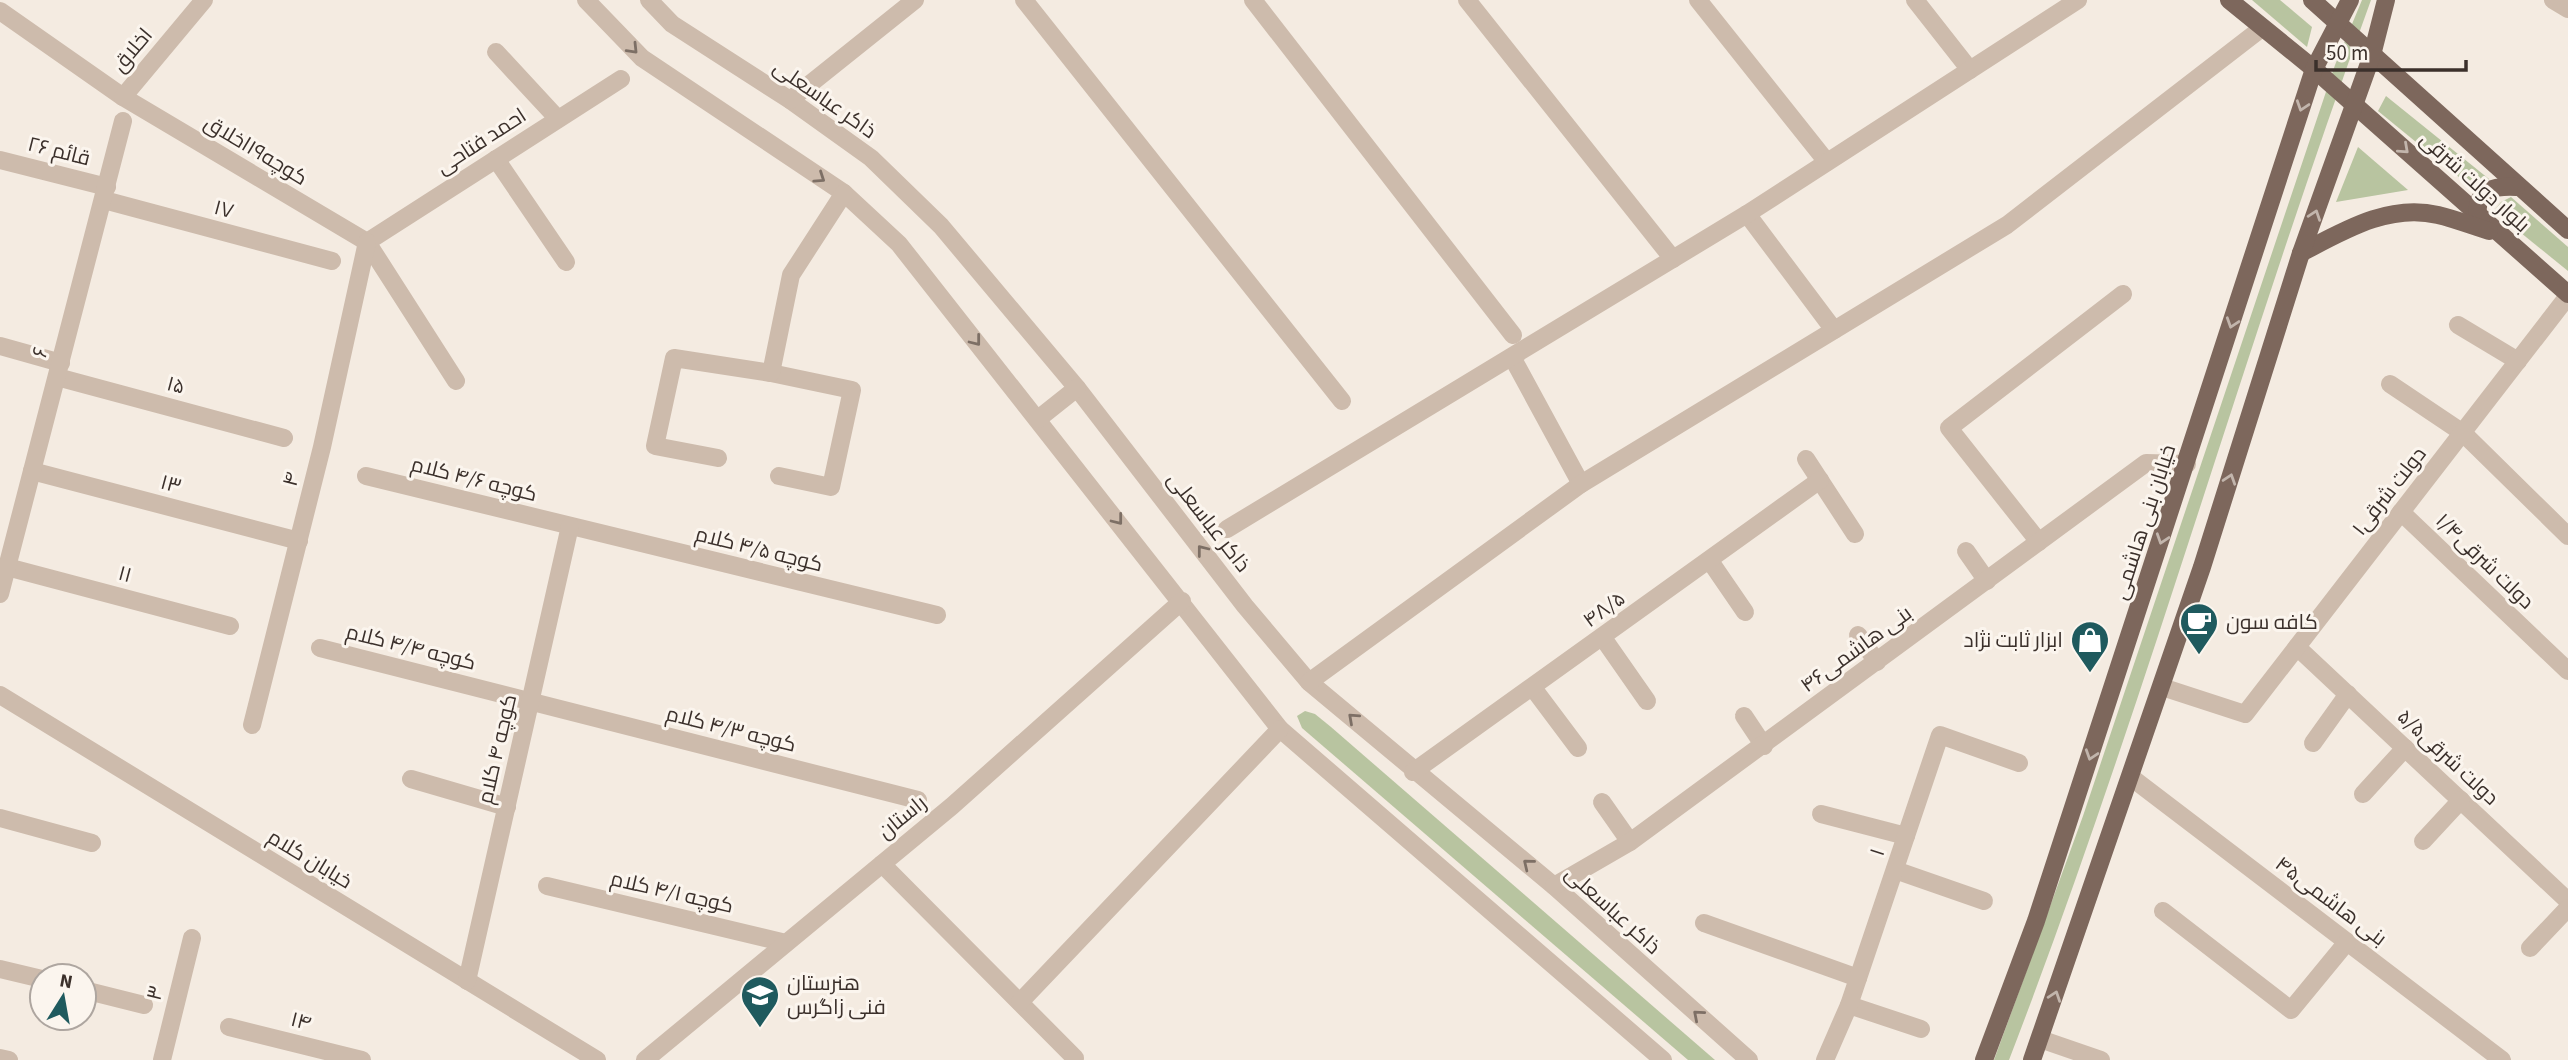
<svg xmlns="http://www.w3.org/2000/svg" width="2568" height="1060" font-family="'Source Sans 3',Cairo,sans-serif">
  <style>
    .green { fill: #b8c4a0 }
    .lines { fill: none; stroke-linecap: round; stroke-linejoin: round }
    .minor { stroke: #cdbbac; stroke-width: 18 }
    .major { stroke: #7d675c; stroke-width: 18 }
    .oneway { stroke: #7d6f65 }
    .oneway2 { stroke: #c2b5ac }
    .labels { text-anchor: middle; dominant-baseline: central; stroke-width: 6; stroke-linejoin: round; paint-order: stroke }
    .street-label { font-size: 21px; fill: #3b302b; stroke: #fbf5ee }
    .poi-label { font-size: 21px; fill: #3b302b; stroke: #fbf5ee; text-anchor: start }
  </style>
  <rect width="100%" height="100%" fill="#f4ebe1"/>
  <g class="green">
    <path d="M2252 0H2280L2312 27 2307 47Z"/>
    <path d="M2362 0H2371C2243 351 2143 712 2009 1060H1994L2083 816 2335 65Z"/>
    <path d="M2386 96 2489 179 2476 191 2378 111Z"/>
    <path d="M2358 147 2408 190 2336 202Z"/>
    <path d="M2511 197 2568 247V271L2494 211 2501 202Z"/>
    <path d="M1305 711 1315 714 1331 727 1715 1060H1688L1302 728 1297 716Z"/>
  </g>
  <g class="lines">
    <g class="minor">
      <path d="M586 0 642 58 844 193 899 244 1280 729 1663 1060"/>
      <path d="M649 0 672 24 790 100 871 158 941 226 1077 388 1245 606 1309 682 1554 886 1749 1060"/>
      <path d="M1024 0 1342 401"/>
      <path d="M1253 0 1513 335"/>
      <path d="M1467 0 1673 259"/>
      <path d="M1698 0 1827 162"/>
      <path d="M1915 0 1970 70"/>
      <path d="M2553 0 2568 9"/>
      <path d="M0 11 123 97 367 242 456 381"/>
      <path d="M496 52 558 119"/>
      <path d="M123 97 204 0"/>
      <path d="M790 100 915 0"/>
      <path d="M496 159 566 262"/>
      <path d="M0 160 107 187"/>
      <path d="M104 200 332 261"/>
      <path d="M1747 214 1834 330"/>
      <path d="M367 242 621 79"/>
      <path d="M2458 325 2518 361"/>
      <path d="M0 346 61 363"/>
      <path d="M1512 357 1581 484"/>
      <path d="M771 373 852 390 831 487 779 476"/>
      <path d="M57 377 284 438"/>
      <path d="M2390 384 2463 433 2568 536"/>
      <path d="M1038 419 1077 388"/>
      <path d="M718 458 655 446 674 358 771 373 791 275 844 193"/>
      <path d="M1806 459 1855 534"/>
      <path d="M32 471 299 541"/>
      <path d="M366 476 937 615"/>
      <path d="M2401 512 2568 671"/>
      <path d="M1227 529 1747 214 2078 0"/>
      <path d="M2039 542 1949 428 2123 294"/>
      <path d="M1966 551 1987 581"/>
      <path d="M1710 561 1745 612"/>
      <path d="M7 567 230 626"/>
      <path d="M0 594 123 121"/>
      <path d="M1858 635 1877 662"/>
      <path d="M1603 638 1647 701"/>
      <path d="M2297 647 2568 901"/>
      <path d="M320 648 918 800"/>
      <path d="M1309 682 1581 484 2007 225 2262 28"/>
      <path d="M2162 687 2245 714 2568 296"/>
      <path d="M1533 688 1578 748"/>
      <path d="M0 695 597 1060"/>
      <path d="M1744 716 1764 746"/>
      <path d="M252 725 322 447 367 242"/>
      <path d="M2313 743 2348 694"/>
      <path d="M1413 772 1820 480"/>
      <path d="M2132 778 2502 1060"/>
      <path d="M411 779 507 807"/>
      <path d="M2363 794 2405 748"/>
      <path d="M1602 802 1630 842"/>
      <path d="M1821 814 1906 836"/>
      <path d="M0 818 92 843"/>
      <path d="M2423 841 2461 800"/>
      <path d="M882 864 1075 1058"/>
      <path d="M1895 870 1984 901"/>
      <path d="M547 886 786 943"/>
      <path d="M1554 886 1630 842 2146 463 2187 464"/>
      <path d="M2163 911 2291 1010 2347 942"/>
      <path d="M1704 923 1858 978"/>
      <path d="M2530 948 2568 908"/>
      <path d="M0 969 42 979"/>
      <path d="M467 981 570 526"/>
      <path d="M84 990 144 1005"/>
      <path d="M1020 1002 1280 729"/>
      <path d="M1849 1005 1921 1029"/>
      <path d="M229 1027 362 1060"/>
      <path d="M2040 1039 2101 1060"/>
      <path d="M0 1058 9 1060"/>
      <path d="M162 1060 192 938"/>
      <path d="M645 1060 952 806 1182 601"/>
      <path d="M1825 1060 1849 1005 1940 735 2019 763"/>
    </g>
    <g class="major">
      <path d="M2229 0 2314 69 2568 294"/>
      <path d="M2312 0 2568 230"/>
      <path d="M2481 219 2478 216C2475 189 2494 186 2516 187"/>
      <path d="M2301 253C2343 231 2389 203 2438 215 2455 219 2473 226 2489 231"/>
      <path d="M1984 1060 2036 921 2314 69 2350 0"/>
      <path d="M2032 1060 2202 567 2301 253 2372 55 2386 0"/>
    </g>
  </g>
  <defs><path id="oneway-chevron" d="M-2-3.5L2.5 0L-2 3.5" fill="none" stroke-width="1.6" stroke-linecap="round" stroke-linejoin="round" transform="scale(1.75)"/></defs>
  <g class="oneway">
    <use href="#oneway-chevron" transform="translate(633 49) rotate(46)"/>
    <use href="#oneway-chevron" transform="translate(820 178) rotate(34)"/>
    <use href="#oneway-chevron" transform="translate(976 341) rotate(52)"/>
    <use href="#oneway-chevron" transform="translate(1118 520) rotate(52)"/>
    <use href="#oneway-chevron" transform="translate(1202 550) rotate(-128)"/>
    <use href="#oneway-chevron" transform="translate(1353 718) rotate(-138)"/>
    <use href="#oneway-chevron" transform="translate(1528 864) rotate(-141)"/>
    <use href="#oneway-chevron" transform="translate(1698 1015) rotate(-139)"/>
  </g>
  <g class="oneway2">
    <use href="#oneway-chevron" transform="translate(2302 106) rotate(108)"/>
    <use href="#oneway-chevron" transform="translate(2404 149) rotate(42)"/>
    <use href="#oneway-chevron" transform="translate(2315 215) rotate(-71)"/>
    <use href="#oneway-chevron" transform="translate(2232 323) rotate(108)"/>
    <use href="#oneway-chevron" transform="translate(2230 479) rotate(-72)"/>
    <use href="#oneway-chevron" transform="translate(2162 539) rotate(108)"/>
    <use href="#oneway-chevron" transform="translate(2091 755) rotate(108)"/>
    <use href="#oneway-chevron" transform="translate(2055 996) rotate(-71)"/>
  </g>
  <defs>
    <symbol id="cafe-pin" viewBox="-11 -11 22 30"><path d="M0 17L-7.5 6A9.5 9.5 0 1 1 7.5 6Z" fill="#1f5a5e" stroke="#fbf5ee"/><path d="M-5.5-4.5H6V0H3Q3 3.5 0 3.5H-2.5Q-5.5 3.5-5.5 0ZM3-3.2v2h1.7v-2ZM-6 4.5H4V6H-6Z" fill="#fff"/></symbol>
    <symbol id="shop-pin" viewBox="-11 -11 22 30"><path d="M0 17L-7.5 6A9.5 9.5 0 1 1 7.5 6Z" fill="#1f5a5e" stroke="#fbf5ee"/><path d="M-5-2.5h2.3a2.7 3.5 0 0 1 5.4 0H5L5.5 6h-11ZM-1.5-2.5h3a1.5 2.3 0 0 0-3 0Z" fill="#fff"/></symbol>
    <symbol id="school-pin" viewBox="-11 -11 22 30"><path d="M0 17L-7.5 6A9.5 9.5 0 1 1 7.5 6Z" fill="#1f5a5e" stroke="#fbf5ee"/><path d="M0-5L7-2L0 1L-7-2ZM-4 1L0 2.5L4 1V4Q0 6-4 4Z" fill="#fff"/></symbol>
  </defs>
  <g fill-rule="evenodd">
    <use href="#cafe-pin" x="2177" y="600" width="44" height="60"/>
    <use href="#shop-pin" x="2068" y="618" width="44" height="60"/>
    <use href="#school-pin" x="738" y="973" width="44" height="60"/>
  </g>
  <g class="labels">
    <g class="street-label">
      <text transform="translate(132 50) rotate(-50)">اخلاق</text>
      <text transform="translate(825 99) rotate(35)">ذاکر عباسعلی</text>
      <text transform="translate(481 141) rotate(-33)">احمد فتاحی</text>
      <text transform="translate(256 150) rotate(31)">کوچه۱۹اخلاق</text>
      <text transform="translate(59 151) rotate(14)">قائم ۲۶</text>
      <text transform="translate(2475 182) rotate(42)">بلوار دولت شرقی</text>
      <text transform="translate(224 209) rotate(15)">۱۷</text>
      <text transform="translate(40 352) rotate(-75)">۶</text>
      <text transform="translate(176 385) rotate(15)">۱۵</text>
      <text transform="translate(291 479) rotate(-76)">۴</text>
      <text transform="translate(474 479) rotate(14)">کوچه ۴/۶ کلام</text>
      <text transform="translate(171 484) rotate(15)">۱۳</text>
      <text transform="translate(2389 491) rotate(-52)">۱دولت شرقی</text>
      <text transform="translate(1209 522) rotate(52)">ذاکر عباسعلی</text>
      <text transform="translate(2144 522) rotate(-72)">خیابان بنی هاشمی</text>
      <text transform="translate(759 549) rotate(14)">کوچه ۴/۵ کلام</text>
      <text transform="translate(2485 561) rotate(44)">۱/۴دولت شرقی</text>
      <text transform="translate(125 574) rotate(15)">۱۱</text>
      <text transform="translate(1604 609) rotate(-36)">۴۸/۵</text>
      <text transform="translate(411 647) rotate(14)">کوچه ۴/۴ کلام</text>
      <text transform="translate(1856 649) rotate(-36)">بنی هاشمی۴۶</text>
      <text transform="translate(731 729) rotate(14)">کوچه ۴/۳ کلام</text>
      <text transform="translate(497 749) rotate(-77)">کوچه ۴ کلام</text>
      <text transform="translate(2448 757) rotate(43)">۵/۵دولت شرقی</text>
      <text transform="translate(902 817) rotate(-39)">راستان</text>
      <text transform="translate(1877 852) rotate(-72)">۱</text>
      <text transform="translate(310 859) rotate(31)">خیابان کلام</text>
      <text transform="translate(672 892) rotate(13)">کوچه ۴/۱ کلام</text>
      <text transform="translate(2331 901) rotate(37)">بنی هاشمی۴۵</text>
      <text transform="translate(1613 910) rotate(42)">ذاکر عباسعلی</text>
      <text transform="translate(155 993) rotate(-76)">۳</text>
      <text transform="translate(301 1021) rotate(14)">۱۴</text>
    </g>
    <g class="poi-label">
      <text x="2226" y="622">کافه سون</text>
      <text x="2063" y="640" text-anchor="end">ابزار ثابت نژاد</text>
      <text x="787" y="983">هنرستان<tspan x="787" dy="24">فنی زاگرس</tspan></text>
    </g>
  </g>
  <g transform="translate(63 997) rotate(11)"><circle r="33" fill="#fbf5ee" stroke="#aea6a0" stroke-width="2"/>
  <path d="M0-5L12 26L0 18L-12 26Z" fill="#1f5a5e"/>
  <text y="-10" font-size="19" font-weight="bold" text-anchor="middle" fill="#3b302b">N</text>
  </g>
  <path d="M2316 60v10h150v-10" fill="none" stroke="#3b302b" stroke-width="3.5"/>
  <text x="2326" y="60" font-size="21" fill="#3b302b" stroke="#fbf5ee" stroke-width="5" paint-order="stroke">50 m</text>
</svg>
